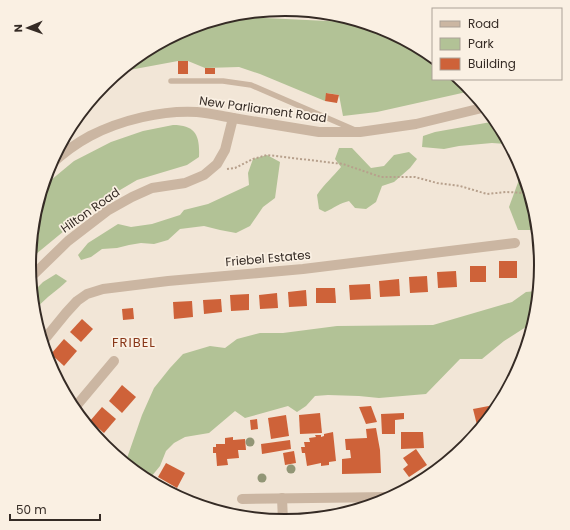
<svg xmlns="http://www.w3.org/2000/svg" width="570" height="530" font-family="Poppins,sans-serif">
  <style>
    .green { fill: #b2c296 }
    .building { fill: #ce6239 }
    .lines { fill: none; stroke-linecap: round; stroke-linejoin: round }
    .path { stroke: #b7a08c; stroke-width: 2; stroke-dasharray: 2 2; stroke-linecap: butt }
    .service { stroke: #cbb6a2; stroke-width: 5.5 }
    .minor { stroke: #cbb6a2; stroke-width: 10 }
    .tertiary { stroke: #cbb6a2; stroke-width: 10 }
    .tree { fill: #929676 }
    .labels { text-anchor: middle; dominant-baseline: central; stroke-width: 3.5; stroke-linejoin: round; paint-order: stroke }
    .street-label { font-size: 12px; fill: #352b25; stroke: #faf0e3 }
    .neighbourhood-label { font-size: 13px; letter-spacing: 1px; fill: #893719; stroke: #faf0e3 }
    .rim { fill: none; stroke: #352b25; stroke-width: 2 }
  </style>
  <rect width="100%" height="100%" fill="#f2e6d7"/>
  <g class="green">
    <path d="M244 17 349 22 383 29 433 62V79C450 79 460 75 471 91L377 112 343 116 339 95 327 93 325 101 260 74 239 67 205 68 188 61H178L124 71 187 28Z"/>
    <path d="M491 122 506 144 492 143 459 146 444 149 422 147 423 136 435 132Z"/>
    <path d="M173 125C196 125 200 136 199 157L187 165 137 180 98 203 30 259 45 185 74 161 111 142 143 131Z"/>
    <path d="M339 148H352L371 168 384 166 394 155 409 152 417 159 410 168 394 182 382 186 376 202 366 209 355 208 349 201C340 203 334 208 325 212L319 209 317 195C324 184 333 177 341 167L335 159Z"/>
    <path d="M267 155 280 162 275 198 263 207 250 226 236 233 220 230 204 226 180 229 168 240 154 244 141 243 129 245 117 248 102 249 91 257 81 260 78 255 88 243 118 224 131 227 152 224 180 215 184 210 208 204 249 185 248 173 253 159Z"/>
    <path d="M523 175 534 230H518L509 207 520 177Z"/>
    <path d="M56 274 67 281C57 291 47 296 37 308L34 291 43 282Z"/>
    <path d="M536 291 529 325 504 341 482 359H460L426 394 379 398 359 396 328 395 315 396 306 406 297 412 288 406 245 418 235 411 209 433 185 437 174 443 166 451 160 466 151 477 126 461 142 415 154 388 170 368 183 354 210 346 225 348 237 339 260 333H283L337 326 433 325 512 302 526 292Z"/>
  </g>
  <g class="building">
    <rect x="178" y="61" width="10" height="13"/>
    <rect x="205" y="68" width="10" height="6"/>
    <path d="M326 93 339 95 337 103 325 101Z"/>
    <rect x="499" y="261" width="18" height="17"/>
    <rect x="470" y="266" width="16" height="16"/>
    <path d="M456 271 457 287 438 288 437 272Z"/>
    <path d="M427 276 428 292 410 293 409 277Z"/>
    <path d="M399 279 400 296 380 297 379 281Z"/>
    <path d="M370 284 371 299 350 300 349 285Z"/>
    <path d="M316 288H335L336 303H316Z"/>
    <path d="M306 290 307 306 289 307 288 292Z"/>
    <path d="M277 293 278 308 260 309 259 295Z"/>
    <path d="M249 294V310L231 311 230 295Z"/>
    <path d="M221 299 222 312 204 314 203 300Z"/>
    <path d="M192 301 193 317 174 319 173 302Z"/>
    <path d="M133 308 134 319 123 320 122 309Z"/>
    <path d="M82 319 93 329 81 342 70 332Z"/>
    <path d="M64 339 77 351 64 366 51 354Z"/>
    <path d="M122 385 136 397 122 413 109 401Z"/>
    <path d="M494 405 478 429 473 409Z"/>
    <path d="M371 406 377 422 366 424 359 407Z"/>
    <path d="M102 407 116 419 104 433 90 421Z"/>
    <path d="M320 413 322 433 300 434 299 415Z"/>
    <path d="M404 413V419L395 420V434H382L381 414Z"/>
    <path d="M286 415 289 436 271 439 268 418Z"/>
    <path d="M257 419 258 429 251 430 250 420Z"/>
    <path d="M376 428 380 450 381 473 342 474V459L351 458 350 450H346L345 439 367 438 366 429Z"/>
    <path d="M333 432 336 461 329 462V465L321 466V463L307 466 305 453H302L301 447H305L304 442H310L309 438 316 437 315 435H321V437L324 436V434Z"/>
    <path d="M401 432H423L424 448 401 449Z"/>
    <path d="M233 437V440L245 439 246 450H238L239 458 227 459 228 465 217 466 216 453H213V447H216V444H225V438Z"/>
    <path d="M290 440 291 449 262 454 261 444Z"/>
    <path d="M416 449 427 465 409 477 403 469 408 465 403 458Z"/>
    <path d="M294 451 296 463 285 465 283 453Z"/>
    <path d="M166 463 185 473 177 488 158 477Z"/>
  </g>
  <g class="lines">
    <path class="path" d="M227 169 235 168 253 159 267 155 343 164 381 177H415L437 183 460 186 487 194 506 192 527 193"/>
    <path class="service" d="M171 81H223L251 85 355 130"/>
    <g class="minor">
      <path d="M50 165C62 154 75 144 90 136 121 120 162 110 197 112 209 113 221 116 233 118"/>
      <path d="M44 340 66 313 77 301 87 294 103 289 168 281 303 269 515 243"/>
      <path d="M77 405 114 361"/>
      <path d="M282 498 283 521"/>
      <path d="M242 499 390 497"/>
    </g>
    <path class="tertiary" d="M31 277 68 241 107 211 132 197 152 188 185 183 204 175 217 164 225 150 233 118 319 132H360L416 124 482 108"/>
  </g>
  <g class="tree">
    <circle cx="250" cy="442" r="4.5"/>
    <circle cx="291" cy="469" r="4.5"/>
    <circle cx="262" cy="478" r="4.5"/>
  </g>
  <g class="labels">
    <g class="street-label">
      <text transform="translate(263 109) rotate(8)">New Parliament Road</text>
      <text transform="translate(90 210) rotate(-35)">Hilton Road</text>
      <text transform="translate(268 258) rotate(-5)">Friebel Estates</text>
    </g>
    <g class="neighbourhood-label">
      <text x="134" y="342">FRIBEL</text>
    </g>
  </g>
  <path d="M0 0H570V530H0ZM36 265a249 249 0 1 1 498 0a249 249 0 1 1-498 0Z" fill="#faf0e3" fill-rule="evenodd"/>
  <path class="rim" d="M36 265a249 249 0 1 1 498 0a249 249 0 1 1-498 0Z"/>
  <rect x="432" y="8" width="130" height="72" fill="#faf0e3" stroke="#aba197"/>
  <rect x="440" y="21" width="20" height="6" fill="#cbb6a2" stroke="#aba197"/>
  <text x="468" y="28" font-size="12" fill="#352b25">Road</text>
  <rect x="440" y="38" width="20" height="12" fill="#b2c296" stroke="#aba197"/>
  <text x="468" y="48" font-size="12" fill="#352b25">Park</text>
  <rect x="440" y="58" width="20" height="12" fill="#ce6239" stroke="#aba197"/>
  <text x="468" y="68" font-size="12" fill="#352b25">Building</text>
  <g transform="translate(28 28) rotate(268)" stroke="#faf0e3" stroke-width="3" paint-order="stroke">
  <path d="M0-3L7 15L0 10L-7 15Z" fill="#352b25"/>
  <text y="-6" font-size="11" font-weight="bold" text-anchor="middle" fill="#352b25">N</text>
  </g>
  <path d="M10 514v6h90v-6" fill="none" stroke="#352b25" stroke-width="2"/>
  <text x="16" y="514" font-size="12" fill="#352b25" stroke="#faf0e3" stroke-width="3" paint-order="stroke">50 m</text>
</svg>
